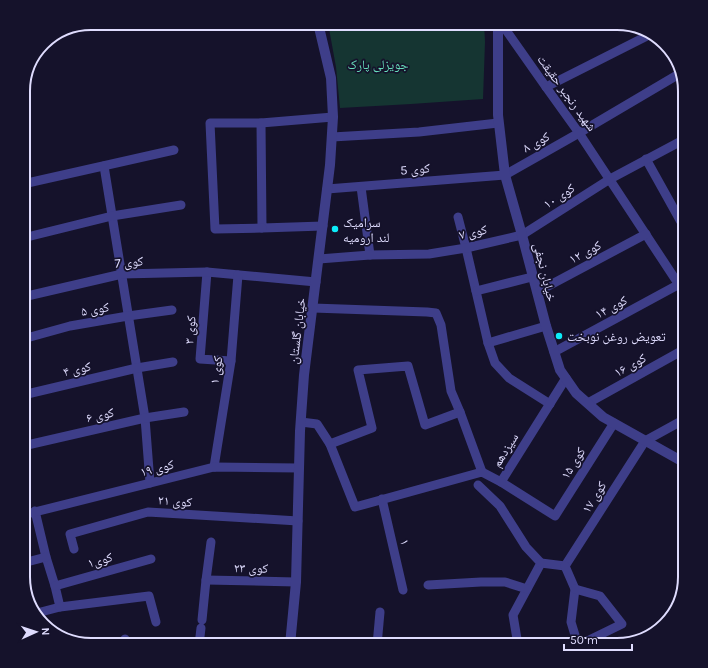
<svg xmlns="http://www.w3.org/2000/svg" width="708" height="668" font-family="Karla,'Noto Naskh Arabic',sans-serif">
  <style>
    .green { fill: #153532 }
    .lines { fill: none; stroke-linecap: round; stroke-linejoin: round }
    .minor { stroke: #3e3e89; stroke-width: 9 }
    .tertiary { stroke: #3e3e89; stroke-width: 10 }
    .poi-dot { fill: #0cecfa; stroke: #15122b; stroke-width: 1.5 }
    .labels { text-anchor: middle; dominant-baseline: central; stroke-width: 3.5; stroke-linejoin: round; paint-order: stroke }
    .park-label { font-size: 13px; fill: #68dfbc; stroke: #15122b }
    .street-label { font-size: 13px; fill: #dfdcfe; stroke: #15122b }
    .poi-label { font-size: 13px; fill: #dfdcfe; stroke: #15122b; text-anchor: start }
    .rim { fill: none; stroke: #dfdcfe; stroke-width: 2 }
  </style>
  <rect width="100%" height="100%" fill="#15122b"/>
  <path class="green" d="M328 23H484L485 42 483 99 411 104 340 108 336 67Z"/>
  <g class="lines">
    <g class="minor">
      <path d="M501 23 546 87 579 133 685 294"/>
      <path d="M553 23V24L555 23"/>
      <path d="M546 87 645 37 644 33"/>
      <path d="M261 123 262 228 323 226"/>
      <path d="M332 137 419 132 498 123"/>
      <path d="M646 159 685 229"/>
      <path d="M104 166 145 418 150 483"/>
      <path d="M23 184 174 150"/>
      <path d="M361 187 370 255"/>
      <path d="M327 189 505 175 579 133 679 74"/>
      <path d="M458 217 466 248 488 343 495 363 509 378 550 404"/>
      <path d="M262 228 215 229 210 123H261L333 117"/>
      <path d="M23 238 112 216 181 205"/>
      <path d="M319 259 370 255 429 254 466 248 522 235 610 179 685 139"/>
      <path d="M207 272 200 359 231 361"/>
      <path d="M476 291 532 277"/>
      <path d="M537 292 646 234"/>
      <path d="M23 297 122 274 207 272 316 282"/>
      <path d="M313 308 427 312 436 313 441 325 451 391 460 412 482 472"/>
      <path d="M23 339 70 326 128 316 172 310"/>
      <path d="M488 343 546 326"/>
      <path d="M554 352 685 281"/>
      <path d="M566 378 501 482 555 516 614 423"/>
      <path d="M23 395 137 368 173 362"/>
      <path d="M588 403 685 349"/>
      <path d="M460 412 425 425 408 366 358 370 372 428 330 444 355 507 482 472 501 482"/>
      <path d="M301 422 317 424 330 444"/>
      <path d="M23 446 145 418 184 412"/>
      <path d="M214 467 231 361 238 275"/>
      <path d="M478 485 500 506 526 547 541 563 513 615 518 645"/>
      <path d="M382 499 403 590"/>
      <path d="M35 511 46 557 55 586 60 607 37 613"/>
      <path d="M23 515 214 467 299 468"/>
      <path d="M74 549 70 534 148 512 298 521"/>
      <path d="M23 563 46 557"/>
      <path d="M541 563 565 566"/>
      <path d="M565 566 645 441 685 419"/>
      <path d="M565 566 575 589 571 622 578 645"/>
      <path d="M206 580 296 582"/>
      <path d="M428 585 481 582H505L527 589"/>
      <path d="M55 586 151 559"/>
      <path d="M575 589 600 596 622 624 579 645"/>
      <path d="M60 607 149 596 156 622"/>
      <path d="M202 620 206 580 211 542"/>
      <path d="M125 639 128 645"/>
      <path d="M199 645 201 628"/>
      <path d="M377 645 380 612"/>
    </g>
    <g class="tertiary">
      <path d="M498 23V115L505 175 522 235 546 326 560 370 576 393 603 417 685 463"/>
      <path d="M290 645 296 582 300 431 304 375 330 165 333 117 331 78 318 23"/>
    </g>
  </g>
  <g class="poi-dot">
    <circle cx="335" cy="229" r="4"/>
    <circle cx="559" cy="336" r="4"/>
  </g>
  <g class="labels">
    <g class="park-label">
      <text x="378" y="64">جویزلی پارک</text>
    </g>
    <g class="street-label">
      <text transform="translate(567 93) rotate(54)">شهید رنجبر حقیقت</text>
      <text transform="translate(536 142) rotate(-29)">کوی ۸</text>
      <text transform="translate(415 169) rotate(-5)">کوی 5</text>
      <text transform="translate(559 196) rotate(-33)">کوی ۱۰</text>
      <text transform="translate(473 232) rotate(-12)">کوی ۷</text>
      <text transform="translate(585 252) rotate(-28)">کوی ۱۲</text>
      <text transform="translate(129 262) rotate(-5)">کوی 7</text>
      <text transform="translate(545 272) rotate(76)">خیابان نجفی</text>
      <text transform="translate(611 307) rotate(-28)">کوی ۱۴</text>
      <text transform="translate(95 309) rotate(-10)">کوی ۵</text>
      <text transform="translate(190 330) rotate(-85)">کوی ۳</text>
      <text transform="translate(297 331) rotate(-83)">خیابان گلستان</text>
      <text transform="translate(630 365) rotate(-29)">کوی ۱۶</text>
      <text transform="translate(77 369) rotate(-13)">کوی ۴</text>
      <text transform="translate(216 370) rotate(-82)">کوی ۱</text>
      <text transform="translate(100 415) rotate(-13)">کوی ۶</text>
      <text transform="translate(505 450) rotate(-58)">سیزدهم</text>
      <text transform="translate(573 463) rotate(-58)">کوی ۱۵</text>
      <text transform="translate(157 468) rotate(-14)">کوی ۱۹</text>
      <text transform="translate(594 497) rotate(-58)">کوی ۱۷</text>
      <text transform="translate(175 501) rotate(4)">کوی ۲۱</text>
      <text transform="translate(405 542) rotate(77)">۱</text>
      <text transform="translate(100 560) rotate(-16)">کوی۱</text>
      <text transform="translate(251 568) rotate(1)">کوی ۲۳</text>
    </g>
    <g class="poi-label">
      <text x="343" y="222">سرامیک<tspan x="343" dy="15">لند ارومیه</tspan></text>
      <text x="567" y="336">تعویض روغن نوبخت</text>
    </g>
  </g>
  <path d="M0 0H708V668H0ZM91 30H617A61 61 0 0 1 678 91V577A61 61 0 0 1 617 638H91A61 61 0 0 1 30 577V91A61 61 0 0 1 91 30Z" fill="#15122b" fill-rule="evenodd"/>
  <path class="rim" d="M91 30H617A61 61 0 0 1 678 91V577A61 61 0 0 1 617 638H91A61 61 0 0 1 30 577V91A61 61 0 0 1 91 30Z"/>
  <g transform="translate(36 632) rotate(87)" stroke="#15122b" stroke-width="3" paint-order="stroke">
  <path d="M0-3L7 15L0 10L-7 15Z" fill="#dfdcfe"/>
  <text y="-6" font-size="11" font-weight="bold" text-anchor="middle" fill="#dfdcfe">N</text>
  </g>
  <path d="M564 644v6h68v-6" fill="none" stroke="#dfdcfe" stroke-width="2"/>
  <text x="570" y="644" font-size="12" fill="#dfdcfe" stroke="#15122b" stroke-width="3" paint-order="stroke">50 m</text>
</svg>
